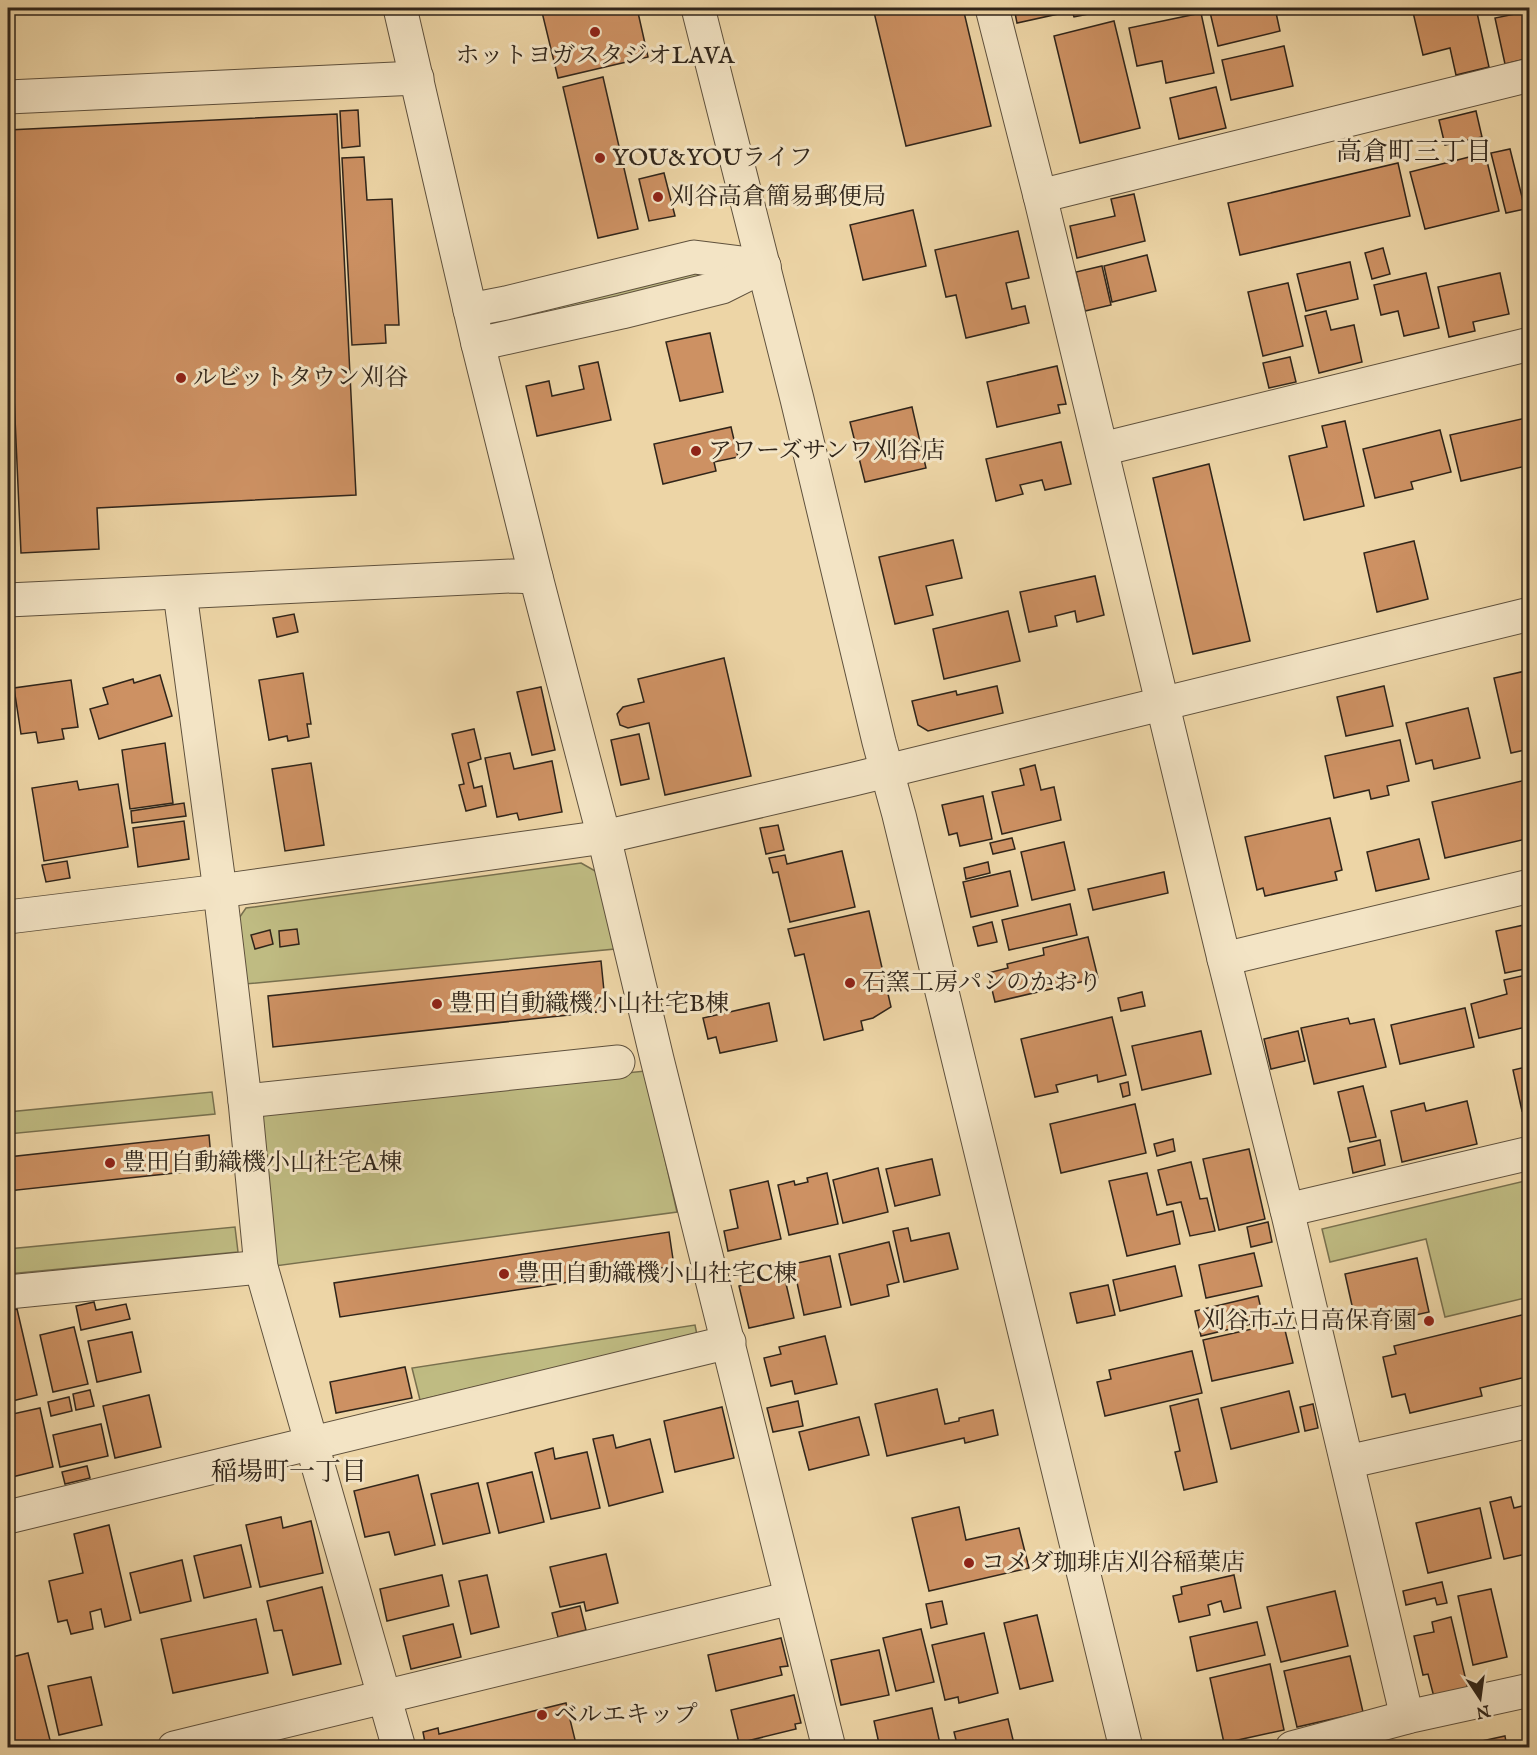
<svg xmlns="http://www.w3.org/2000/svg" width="1537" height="1755" font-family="'IM FELL English','Noto Serif JP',serif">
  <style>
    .green { fill: #bfbb82; stroke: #78704e; stroke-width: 1.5 }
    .building { fill: #cd9163; stroke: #30251a; stroke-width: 1.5 }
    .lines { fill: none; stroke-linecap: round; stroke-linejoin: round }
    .minor-casing { stroke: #5f513d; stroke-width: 35 }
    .minor { stroke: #f3e4c5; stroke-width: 33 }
    .poi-dot { fill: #8f2418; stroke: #f3e4c5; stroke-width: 2 }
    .labels { text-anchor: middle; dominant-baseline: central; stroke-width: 6; stroke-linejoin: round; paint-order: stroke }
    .poi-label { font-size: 24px; fill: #30251a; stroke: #f3e4c5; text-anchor: start }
    .neighbourhood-label { font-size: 26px; fill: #30251a; stroke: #f3e4c5 }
  </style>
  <rect width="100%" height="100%" fill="#edd5a6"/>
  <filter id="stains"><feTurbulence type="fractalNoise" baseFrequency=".00333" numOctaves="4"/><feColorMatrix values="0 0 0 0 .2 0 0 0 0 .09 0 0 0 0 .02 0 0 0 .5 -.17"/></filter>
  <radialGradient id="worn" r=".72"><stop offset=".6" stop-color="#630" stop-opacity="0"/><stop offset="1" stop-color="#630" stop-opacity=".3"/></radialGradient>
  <g class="green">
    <path d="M709 267 710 280 536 321 535 308Z"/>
    <path d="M581 863 597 872 615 949 245 984 237 921 246 908Z"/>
    <path d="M645 1071 677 1212 275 1266 261 1112Z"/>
    <path d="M212 1092 215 1114 8 1134V1112Z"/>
    <path d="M1529 1180V1297L1445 1317 1426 1239 1330 1262 1322 1229Z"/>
    <path d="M235 1227 238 1252 8 1274V1249Z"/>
    <path d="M695 1325 697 1335 420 1400 412 1368Z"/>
  </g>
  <g class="building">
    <path d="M541 8H637L648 57 558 78Z"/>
    <path d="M873 8H963L991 126 906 146Z"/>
    <path d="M1014 8H1093L1094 13 1074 17 1072 11 1017 23Z"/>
    <path d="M1209 8H1275L1280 31 1218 46Z"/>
    <path d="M1412 8H1476L1489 67 1456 75 1450 48 1423 55Z"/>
    <path d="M1530 11V58L1505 64 1495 18Z"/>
    <path d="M1201 13 1214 73 1166 83 1162 61 1137 66 1129 28Z"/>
    <path d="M1114 21 1140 128 1080 143 1054 36Z"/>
    <path d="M1284 46 1293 86 1231 100 1222 60Z"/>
    <path d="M603 77 638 229 598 238 563 87Z"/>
    <path d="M1216 87 1226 128 1179 139 1170 98Z"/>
    <path d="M358 110 360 146 342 148 340 111Z"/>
    <path d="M1476 111 1482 137 1445 145 1439 120Z"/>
    <path d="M337 114 356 495 97 508 99 549 21 553 8 261V130Z"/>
    <path d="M1510 149 1525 209 1506 213 1491 153Z"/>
    <path d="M1485 153 1499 211 1425 229 1410 172Z"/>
    <path d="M364 157 367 200 392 199 399 325H385L386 343 352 345 342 158Z"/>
    <path d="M1398 163 1410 216 1240 255 1228 203Z"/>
    <path d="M1530 166V194L1523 167Z"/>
    <path d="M664 173 675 216 649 221 639 179Z"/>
    <path d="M1134 194 1145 241 1077 258 1070 226 1115 216 1111 199Z"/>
    <path d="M913 210 926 266 863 280 850 225Z"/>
    <path d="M1018 231 1029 278 1006 283 1012 309 1025 306 1029 323 966 338 956 295 946 297 935 250Z"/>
    <path d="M1383 248 1390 274 1372 279 1365 253Z"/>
    <path d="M1147 255 1156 291 1112 302 1104 266Z"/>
    <path d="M1350 262 1358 299 1306 311 1297 274Z"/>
    <path d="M1102 266 1111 305 1085 311 1076 272Z"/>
    <path d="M1426 273 1439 328 1404 336 1398 311 1381 315 1374 285Z"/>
    <path d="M1500 273 1509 314 1473 322 1475 331 1449 337 1438 287Z"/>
    <path d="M1288 283 1303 346 1263 356 1248 292Z"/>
    <path d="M1530 283V310L1523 284Z"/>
    <path d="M1326 311 1331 330 1354 325 1362 362 1319 373 1305 316Z"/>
    <path d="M710 333 723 392 680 401 666 342Z"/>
    <path d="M1290 357 1296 382 1269 388 1263 363Z"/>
    <path d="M598 362 611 420 537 436 526 386 549 381 552 396 584 389 579 366Z"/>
    <path d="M1057 366 1066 404 1058 405 1060 413 997 427 987 382Z"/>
    <path d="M912 407 926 468 865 482 850 422Z"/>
    <path d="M1530 417V465L1461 481 1450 435Z"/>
    <path d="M1345 421 1364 506 1304 520 1289 456 1327 447 1322 426Z"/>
    <path d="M731 427 738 457 714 462 716 471 663 484 654 444Z"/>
    <path d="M1440 430 1451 472 1411 482 1413 489 1375 498 1363 449Z"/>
    <path d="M1061 442 1071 484 1045 490 1042 480 1020 485 1023 494 996 501 986 459Z"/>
    <path d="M1209 464 1250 641 1193 654 1153 478Z"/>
    <path d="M953 540 962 578 926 586 933 615 895 624 879 557Z"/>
    <path d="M1414 541 1428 599 1377 612 1364 553Z"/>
    <path d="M1095 576 1104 615 1077 622 1075 611 1055 616 1057 626 1029 632 1020 592Z"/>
    <path d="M1008 611 1020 661 944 679 933 629Z"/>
    <path d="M294 614 298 632 277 637 273 618Z"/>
    <path d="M724 658 751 776 665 795 649 723 628 728 620 725 617 714 623 707 644 702 638 679Z"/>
    <path d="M1530 670V749L1511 753 1494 678Z"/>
    <path d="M303 673 311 724H307L309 737 288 741 287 736 269 740 259 680Z"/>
    <path d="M160 675 172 716 99 739 90 709 108 704 103 688 133 679 134 683Z"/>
    <path d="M71 680 78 727 62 729 64 739 38 743 36 732 21 734 14 688Z"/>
    <path d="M997 686 1003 713 928 731 918 725 912 701 956 691 957 695Z"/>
    <path d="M1384 686 1393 726 1346 736 1337 697Z"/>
    <path d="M541 687 555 750 532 755 517 692Z"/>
    <path d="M1468 708 1480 758 1434 769 1432 760 1416 764 1406 723Z"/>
    <path d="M474 729 481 759 468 763 474 788 482 786 486 806 466 811 459 785 464 784 452 734Z"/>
    <path d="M639 734 649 779 621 785 611 740Z"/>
    <path d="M1400 740 1409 781 1387 786 1389 795 1371 799 1369 790 1334 798 1325 756Z"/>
    <path d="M165 743 173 803 130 809 122 750Z"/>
    <path d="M510 753 514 769 552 761 562 812 519 820 517 813 497 817 485 758Z"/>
    <path d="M311 763 324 845 285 851 272 769Z"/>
    <path d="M1035 765 1041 790 1054 787 1061 820 1002 834 992 792 1024 785 1020 769Z"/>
    <path d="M1530 779V838L1445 858 1432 802Z"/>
    <path d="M77 781 79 790 118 784 128 847 44 861 32 788Z"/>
    <path d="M983 796 992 839 960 846 957 833 949 835 942 805Z"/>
    <path d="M184 803 186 816 132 823 131 811Z"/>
    <path d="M1330 818 1342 870 1335 872 1337 880 1265 896 1263 888 1257 890 1245 837Z"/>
    <path d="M184 821 189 859 138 867 133 828Z"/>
    <path d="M778 825 784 850 766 854 760 828Z"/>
    <path d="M1012 838 1015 849 993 854 990 843Z"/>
    <path d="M1419 839 1429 879 1376 891 1367 852Z"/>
    <path d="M1064 842 1075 890 1032 900 1021 852Z"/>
    <path d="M842 851 855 907 790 922 778 872 773 873 769 858 785 855 787 864Z"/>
    <path d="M67 861 70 878 46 882 42 865Z"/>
    <path d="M988 862 990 873 966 879 964 868Z"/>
    <path d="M1010 871 1018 906 971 917 963 882Z"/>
    <path d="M1164 872 1168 893 1093 910 1088 889Z"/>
    <path d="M1070 904 1077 935 1009 950 1002 920Z"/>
    <path d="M869 911 891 1007 873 1018 861 1021 863 1030 824 1040 804 954 795 956 788 929Z"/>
    <path d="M992 922 997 942 978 946 973 927Z"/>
    <path d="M1524 925 1530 949V968L1505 973 1496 931Z"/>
    <path d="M297 929 299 944 280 947 279 931Z"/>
    <path d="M270 930 273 944 255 949 251 935Z"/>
    <path d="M1088 937 1098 978 995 1002 988 973 1008 968 1007 964 1044 955 1043 948Z"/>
    <path d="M601 961 606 1011 273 1047 268 996Z"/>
    <path d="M1530 974V1026L1479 1038 1471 1004 1507 994 1504 980Z"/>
    <path d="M1142 992 1145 1006 1121 1011 1118 998Z"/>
    <path d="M769 1003 777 1041 720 1053 716 1037 708 1039 703 1018Z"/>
    <path d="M1465 1008 1474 1047 1400 1064 1391 1025Z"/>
    <path d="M1112 1017 1126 1075 1098 1082 1097 1075 1056 1085 1058 1092 1035 1097 1021 1039Z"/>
    <path d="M1348 1018 1350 1024 1374 1019 1386 1067 1314 1084 1301 1028Z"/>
    <path d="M1201 1031 1211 1074 1142 1090 1132 1046Z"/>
    <path d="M1298 1031 1305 1061 1271 1069 1264 1039Z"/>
    <path d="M1530 1066V1109L1522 1111 1513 1070Z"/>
    <path d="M1128 1082 1130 1095 1123 1097 1120 1084Z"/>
    <path d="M1363 1086 1376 1137 1350 1142 1338 1092Z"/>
    <path d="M1467 1101 1477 1144 1402 1162 1391 1111 1424 1103 1426 1111Z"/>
    <path d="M1135 1104 1146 1153 1061 1173 1050 1124Z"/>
    <path d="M209 1135 212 1169 8 1191V1157Z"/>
    <path d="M1173 1139 1175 1151 1157 1156 1154 1144Z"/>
    <path d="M1380 1140 1385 1165 1353 1173 1348 1148Z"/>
    <path d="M1249 1149 1265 1219 1219 1230 1203 1159Z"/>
    <path d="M932 1159 940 1195 895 1206 886 1169Z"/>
    <path d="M1191 1162 1200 1199 1207 1198 1215 1231 1190 1236 1181 1202 1167 1205 1158 1170Z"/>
    <path d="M878 1168 888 1212 843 1223 833 1180Z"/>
    <path d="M827 1173 838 1224 789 1235 778 1185 794 1181 795 1185 808 1182 807 1178Z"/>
    <path d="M1147 1173 1157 1215 1173 1211 1180 1244 1127 1256 1109 1181Z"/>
    <path d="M768 1181 781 1239 728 1251 724 1231 738 1228 730 1190Z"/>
    <path d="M1268 1222 1272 1242 1251 1247 1247 1227Z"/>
    <path d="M908 1228 911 1241 949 1233 958 1269 904 1282 893 1231Z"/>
    <path d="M669 1232 674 1266 340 1317 334 1283Z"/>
    <path d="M889 1242 899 1282 887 1285 889 1296 851 1305 839 1254Z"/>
    <path d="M1254 1253 1262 1286 1206 1298 1199 1265Z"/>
    <path d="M830 1256 841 1307 804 1315 793 1264Z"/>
    <path d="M1417 1258 1429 1312 1357 1328 1345 1274Z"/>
    <path d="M1175 1266 1182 1296 1120 1311 1113 1280Z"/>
    <path d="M784 1275 794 1318 749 1328 739 1286Z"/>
    <path d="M1108 1285 1115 1315 1077 1323 1070 1293Z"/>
    <path d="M1258 1296 1264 1321 1201 1336 1195 1311Z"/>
    <path d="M94 1302 96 1310 126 1304 130 1319 81 1330 76 1306Z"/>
    <path d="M17 1309 37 1395 8 1402V1311Z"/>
    <path d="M1530 1313V1376L1480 1388 1482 1396 1410 1413 1405 1394 1392 1397 1383 1357 1396 1354 1394 1346Z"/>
    <path d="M1283 1322 1293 1363 1212 1381 1203 1340Z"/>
    <path d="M74 1327 88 1384 53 1392 40 1335Z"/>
    <path d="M132 1332 141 1372 97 1382 88 1341Z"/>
    <path d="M825 1336 837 1384 795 1394 792 1381 771 1386 764 1358 781 1354 779 1347Z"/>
    <path d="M1192 1351 1202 1393 1105 1416 1097 1382 1111 1379 1109 1370Z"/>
    <path d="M405 1367 412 1398 336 1413 330 1382Z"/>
    <path d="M937 1389 945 1424 959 1421V1418L993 1410 998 1435 965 1443 964 1438 887 1456 875 1404Z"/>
    <path d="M90 1390 94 1406 76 1410 73 1394Z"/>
    <path d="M1289 1391 1299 1432 1231 1449 1221 1408Z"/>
    <path d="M149 1395 161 1447 115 1458 103 1406Z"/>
    <path d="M69 1397 72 1411 51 1416 48 1402Z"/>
    <path d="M1198 1399 1217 1482 1184 1490 1175 1452 1180 1451 1170 1406Z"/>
    <path d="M798 1401 803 1426 773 1432 767 1408Z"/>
    <path d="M1313 1404 1318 1428 1305 1431 1300 1407Z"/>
    <path d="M722 1407 734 1458 675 1472 664 1421Z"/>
    <path d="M40 1408 53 1467 8 1478V1415Z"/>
    <path d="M859 1417 869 1455 809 1470 799 1432Z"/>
    <path d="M101 1424 108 1456 60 1467 53 1435Z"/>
    <path d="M613 1435 616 1448 650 1439 663 1492 609 1506 593 1439Z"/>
    <path d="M553 1448 555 1459 587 1452 600 1508 551 1519 535 1453Z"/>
    <path d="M87 1466 90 1478 65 1484 62 1472Z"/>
    <path d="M532 1472 544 1522 499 1533 487 1483Z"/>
    <path d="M418 1475 435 1545 395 1555 389 1532 365 1537 354 1491Z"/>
    <path d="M478 1483 490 1533 443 1544 431 1494Z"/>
    <path d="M1511 1497 1514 1508 1530 1504V1553L1504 1559 1490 1502Z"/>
    <path d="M959 1507 966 1540 1019 1528 1029 1568 929 1591 912 1518Z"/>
    <path d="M1480 1508 1491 1558 1428 1573 1416 1523Z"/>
    <path d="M281 1517 283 1528 311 1521 323 1573 260 1587 246 1525Z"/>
    <path d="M109 1525 131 1620 105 1627 101 1609 90 1612 93 1629 71 1634 67 1620 58 1622 49 1581 83 1573 74 1534Z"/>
    <path d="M241 1545 251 1587 204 1598 194 1556Z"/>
    <path d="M606 1554 618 1603 586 1611 584 1602 560 1607 550 1567Z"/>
    <path d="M182 1560 191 1601 140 1613 130 1573Z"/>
    <path d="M442 1575 449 1606 387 1621 380 1589Z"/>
    <path d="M487 1575 499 1627 471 1634 459 1581Z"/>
    <path d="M1234 1575 1241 1608 1224 1612 1221 1601 1208 1605 1210 1615 1179 1622 1173 1596 1182 1594 1181 1587Z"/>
    <path d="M1442 1582 1447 1603 1437 1605 1435 1598 1406 1605 1403 1591Z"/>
    <path d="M322 1587 341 1664 293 1675 282 1630 274 1631 267 1601Z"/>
    <path d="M1491 1589 1507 1657 1473 1665 1458 1596Z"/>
    <path d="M1335 1591 1348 1646 1281 1662 1267 1607Z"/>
    <path d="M942 1601 947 1624 931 1628 926 1604Z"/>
    <path d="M580 1606 586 1630 558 1637 552 1613Z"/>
    <path d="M1037 1615 1053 1681 1020 1689 1004 1623Z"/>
    <path d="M1451 1617 1468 1689 1434 1697 1428 1674 1423 1675 1414 1636 1434 1632 1432 1622Z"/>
    <path d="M256 1619 268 1673 173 1693 161 1639Z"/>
    <path d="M1257 1622 1265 1655 1197 1671 1190 1637Z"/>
    <path d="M453 1624 461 1657 411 1669 403 1636Z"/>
    <path d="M921 1629 934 1682 896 1691 883 1638Z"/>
    <path d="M984 1633 998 1693 959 1703 958 1697 945 1700 932 1645Z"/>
    <path d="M781 1638 788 1666 780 1667 782 1675 716 1691 708 1655Z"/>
    <path d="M879 1650 889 1695 841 1705 831 1660Z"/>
    <path d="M28 1653 52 1748H11L9 1738 8 1739V1658Z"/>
    <path d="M1350 1656 1363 1712 1297 1727 1284 1671Z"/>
    <path d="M1270 1664 1284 1730 1224 1743 1210 1678Z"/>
    <path d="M91 1677 102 1725 59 1735 48 1686Z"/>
    <path d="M794 1695 801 1723 795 1724 796 1729 739 1743 731 1710Z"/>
    <path d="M566 1703 577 1748H426L423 1732 438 1728 439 1734Z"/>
    <path d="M932 1708 941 1748H880L874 1721Z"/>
    <path d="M1008 1719 1015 1748H958L954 1732Z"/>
    <path d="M1505 1736 1507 1748H1479L1477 1742Z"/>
    <path d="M1473 1742 1474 1748H1450V1746Z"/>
  </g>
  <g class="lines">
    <defs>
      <g id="minor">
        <path d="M400 8 478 344 536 577 604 837 657 1059 829 1748"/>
        <path d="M698 8 797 399 879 742 899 815 1126 1748"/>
        <path d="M992 8 1040 196 1224 959 1287 1210 1407 1717"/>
        <path d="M8 97 417 78"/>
        <path d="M1040 196 1530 75"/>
        <path d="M470 310 506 303 694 257 764 266"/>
        <path d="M478 344 622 312 722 287 764 266"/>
        <path d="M1102 449 1530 344"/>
        <path d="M180 593 220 891 245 1101 261 1267 399 1748"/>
        <path d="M8 600 512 576 536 577"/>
        <path d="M8 917 220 891 604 837 850 780 1530 614"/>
        <path d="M1224 959 1530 886"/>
        <path d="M245 1101 618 1062"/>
        <path d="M1287 1210 1530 1153"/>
        <path d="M8 1292 261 1267"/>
        <path d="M1347 1462 1530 1421"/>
        <path d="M8 1517 729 1342"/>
        <path d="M174 1748 791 1598"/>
        <path d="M1292 1748 1407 1717 1530 1690"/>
      </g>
    </defs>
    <use href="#minor" class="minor-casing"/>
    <use href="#minor" class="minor"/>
  </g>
  <g class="poi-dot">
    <circle cx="595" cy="32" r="6"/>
    <circle cx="600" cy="158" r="6"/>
    <circle cx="658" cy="197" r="6"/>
    <circle cx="181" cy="378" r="6"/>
    <circle cx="696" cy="451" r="6"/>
    <circle cx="850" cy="983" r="6"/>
    <circle cx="437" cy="1004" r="6"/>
    <circle cx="110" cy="1163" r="6"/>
    <circle cx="504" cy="1274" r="6"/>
    <circle cx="1429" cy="1321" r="6"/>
    <circle cx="969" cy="1563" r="6"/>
    <circle cx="542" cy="1715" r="6"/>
  </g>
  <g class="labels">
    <g class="poi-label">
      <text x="595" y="56" text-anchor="middle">ホットヨガスタジオLAVA</text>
      <text x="612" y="158">YOU&amp;YOUライフ</text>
      <text x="670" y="197">刈谷高倉簡易郵便局</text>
      <text x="193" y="378">ルビットタウン刈谷</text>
      <text x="708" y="451">アワーズサンワ刈谷店</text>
      <text x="862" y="983">石窯工房パンのかおり</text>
      <text x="449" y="1004">豊田自動織機小山社宅B棟</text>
      <text x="122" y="1163">豊田自動織機小山社宅A棟</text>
      <text x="516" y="1274">豊田自動織機小山社宅C棟</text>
      <text x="1417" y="1321" text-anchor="end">刈谷市立日高保育園</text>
      <text x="981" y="1563">コメダ珈琲店刈谷稲葉店</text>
      <text x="554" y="1715">ベルエキップ</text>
    </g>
    <g class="neighbourhood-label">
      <text x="1414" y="152">高倉町三丁目</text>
      <text x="289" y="1472">稲場町一丁目</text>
    </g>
  </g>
  <rect width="1537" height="1755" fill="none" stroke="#edd5a6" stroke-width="30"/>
  <rect x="9" y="9" width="1519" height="1737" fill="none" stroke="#30251a" stroke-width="3"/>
  <rect x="15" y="15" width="1507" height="1725" fill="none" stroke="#30251a" stroke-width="1.5"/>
  <g transform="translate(1480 1698) rotate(167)" stroke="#f3e4c5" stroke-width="4.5" paint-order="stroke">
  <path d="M0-4.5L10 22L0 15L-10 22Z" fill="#30251a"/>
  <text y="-9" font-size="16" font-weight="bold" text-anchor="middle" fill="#30251a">N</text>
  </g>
  <rect width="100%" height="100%" filter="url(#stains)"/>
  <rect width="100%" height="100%" fill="url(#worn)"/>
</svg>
